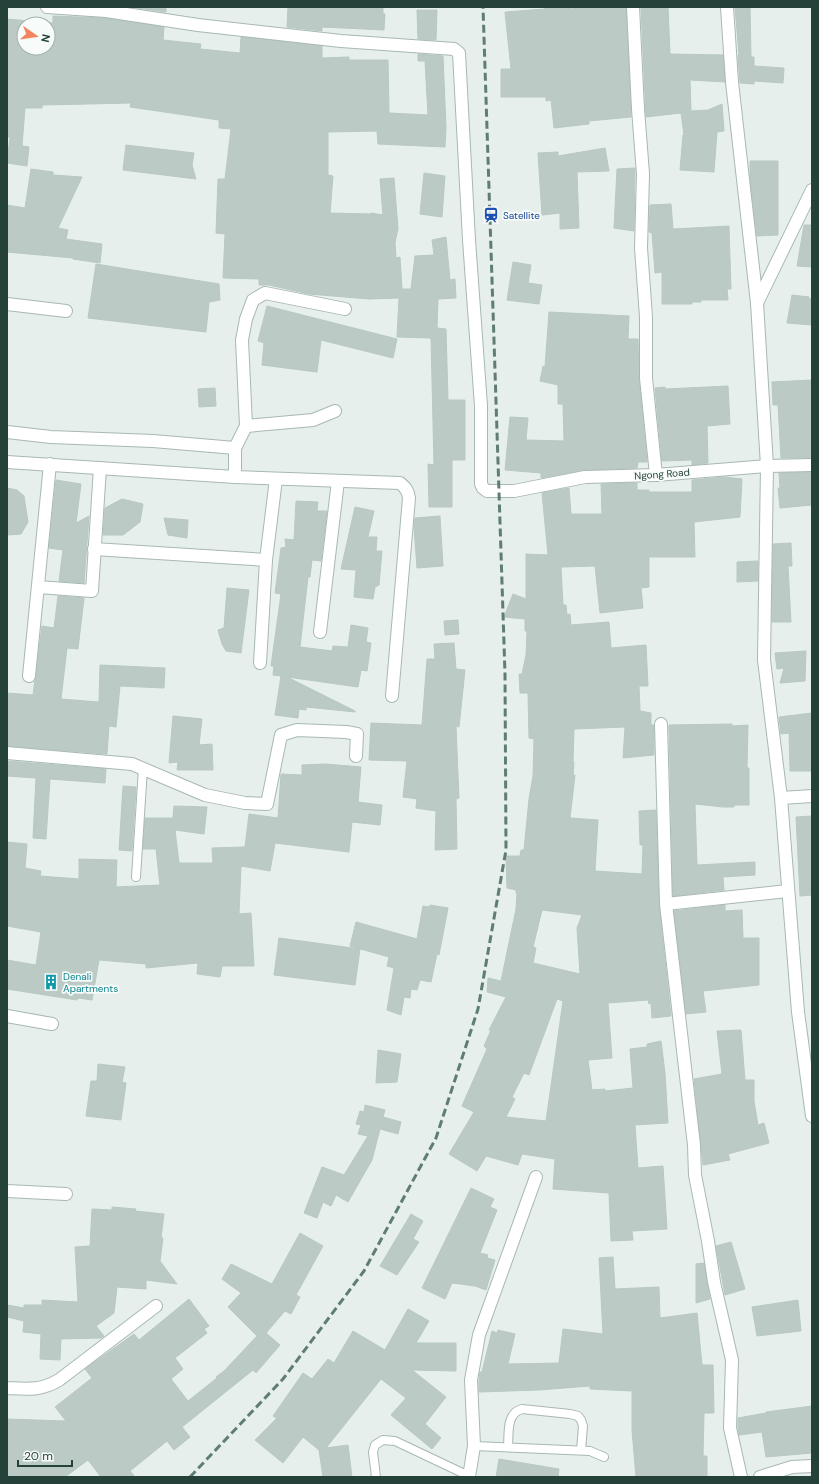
<svg xmlns="http://www.w3.org/2000/svg" width="819" height="1484" font-family="'DM Sans',sans-serif">
  <style>
    .building { fill: #bbcac4; stroke: #b8c9c2; fill-rule: evenodd }
    .lines { fill: none; stroke-linecap: round; stroke-linejoin: round }
    .lane-casing { stroke: #a8b8b2; stroke-width: 10 }
    .street-casing { stroke: #a8b8b2; stroke-width: 14 }
    .lane { stroke: #fff; stroke-width: 8 }
    .street { stroke: #fff; stroke-width: 12 }
    .rail { stroke: #5f7d75; stroke-width: 3; stroke-dasharray: 8 4; stroke-linecap: butt }
    .labels { text-anchor: middle; dominant-baseline: central; stroke-width: 3.5; stroke-linejoin: round; paint-order: stroke }
    .transit-label { font-size: 10px; fill: #164399; stroke: #f7fbf9; text-anchor: start }
    .street-label { font-size: 10px; fill: #24423a; stroke: #f7fbf9 }
    .culture-label { font-size: 10px; fill: #0d838f; stroke: #f7fbf9; text-anchor: start }
  </style>
  <rect width="100%" height="100%" fill="#e6efeb"/>
  <g class="building">
    <path d="M130 7H166V12Z"/>
    <path d="M288 7H383V14H385L384 30 322 27V31L287 27Z"/>
    <path d="M545 7H570V9L591 7H626L631 117 589 121V124L554 128 551 100 546 101V97H501V69H511L505 12 545 9Z"/>
    <path d="M641 7H668L670 54 723 55 725 82 690 80 691 111 708 110 722 104 724 131 717 132 714 172 680 170 683 135H684L681 113 646 117Z"/>
    <path d="M735 7H750L751 57H754V66L784 68 783 83 754 81V84L740 83 738 55H739Z"/>
    <path d="M417 10H437L436 40 418 39Z"/>
    <path d="M53 16 105 18 164 27 163 40 201 44 200 49 240 53 241 37 322 46V58L349 57V60H388L389 113 428 115 425 61H418V54L443 56 446 127 445 147 378 144 377 131 328 132V175L333 176 330 213 370 214 371 213 383 215 380 179 394 178 398 229 395 242 396 258 400 257 402 289H411L415 256 434 255 432 240 446 237 450 280 455 279 456 298 438 299 437 328 446 329 448 400H465V460H452V507H429L428 464 434 465 431 338 397 337 399 298 369 299 309 294 269 285H259V279L223 278 225 234 216 233 218 179H225L231 129 219 128V120L130 107 131 103 42 105V108H25L22 146 29 147 27 166 7 163 10 137H7V19L53 23ZM24 24H48V48H24Z"/>
    <path d="M126 145 194 153 192 165 196 179 123 170Z"/>
    <path d="M605 148 609 171 577 172 579 228 560 229V213L542 215 538 153 558 152V156Z"/>
    <path d="M750 161H778V235L757 236 750 178Z"/>
    <path d="M635 168 634 231 614 228 617 169Z"/>
    <path d="M31 169 53 172V175L82 177 58 228 68 230 66 239 102 244 100 263 73 259V258L7 252V205L25 208Z"/>
    <path d="M424 173 445 176 442 217 420 214Z"/>
    <path d="M671 204 673 229 729 226 731 289H727L728 300H701V302H692V304H662V272L655 273 652 233 649 232 650 205Z"/>
    <path d="M804 225H812V267L797 266Z"/>
    <path d="M513 262 531 265 528 283 542 285 539 304 507 300Z"/>
    <path d="M96 264 219 284 220 300 209 302 206 332 88 318Z"/>
    <path d="M792 295 809 297V299H812V325L787 323Z"/>
    <path d="M267 306 397 339 393 358 321 340 317 372 262 365 264 343 258 341Z"/>
    <path d="M549 312 629 316 628 339H638L639 379 647 462H638L637 468 585 470 541 478V473L505 470 510 417 528 418 526 440 564 441 563 404H558V385L540 381 543 366 545 367Z"/>
    <path d="M812 380V458H781L778 405H773L772 382Z"/>
    <path d="M728 386 730 424 707 426 708 463 692 465V460L662 461 655 388 665 387V389Z"/>
    <path d="M215 388 216 406 199 407 198 389Z"/>
    <path d="M812 472V505L780 508 778 488H780L779 473Z"/>
    <path d="M725 477 742 479 740 517 694 522 695 557H649V587L641 588 643 608 600 613 595 566 561 567 563 605H566L567 615 570 614 571 625 609 622 611 648 646 645 648 686H639L640 711 651 713V725H654V755L623 758 625 727 574 729 573 762H574L573 775H575L570 818 598 820 595 871 642 874 643 845H640L639 811 656 810 659 905 671 1016 652 1018 651 1003 649 1004 648 1000 608 1003 612 1058 588 1060 592 1090 605 1089V1091L633 1088 630 1049 647 1047V1044L661 1041 665 1073 668 1123 635 1125 638 1168 663 1166 667 1229 632 1231 633 1240 611 1241 609 1193 553 1189 555 1159 522 1154 518 1165 486 1156 477 1171 449 1154 474 1112 462 1106 487 1049 484 1046 491 1030H489L506 997 487 992 488 978 501 981 516 909 517 893H516V890L507 888 506 856H520L521 850H524L529 799 533 776 534 739 529 738 528 693H520L519 674H522L526 655 527 631H525V619L504 617 513 594 526 599V554L548 555 542 493 569 488 571 514H602L601 484 637 483V490H649V492H692V480ZM542 910 582 915 577 928 580 974 533 963 536 948 533 947ZM557 999 563 1001 546 1121 506 1117 515 1099 512 1097 524 1073 529 1075Z"/>
    <path d="M56 480 81 484 76 523 89 516 84 583 59 581 63 550 49 548Z"/>
    <path d="M7 488 17 490 24 496 28 522 21 534 7 535Z"/>
    <path d="M122 499 143 504 140 522 123 535H103L105 508Z"/>
    <path d="M296 501 318 502 317 511H327L321 561 312 560 310 577H308L300 647 332 651 333 646 348 647 351 625 368 628 366 642 371 643 367 671 361 670 358 687 287 677 355 711V712L306 707V710L299 709 298 718 275 715 281 676 273 675 274 666H271L281 594 275 593 281 548 286 547 285 539 294 540Z"/>
    <path d="M355 507 374 511 368 537H377L376 551H382L379 585 375 587 373 599 354 597 356 570 341 569Z"/>
    <path d="M440 516 443 566 417 568 414 527 415 518Z"/>
    <path d="M164 518 188 520 187 538 168 535Z"/>
    <path d="M791 543 792 566H788L791 622H772L773 544Z"/>
    <path d="M758 561V581L737 582V562Z"/>
    <path d="M227 588 249 590 241 653 226 651 222 644 218 630 224 628Z"/>
    <path d="M58 596 84 598 78 649 67 648 61 699 99 702 100 665 165 668 164 688 120 686 116 727 109 726 107 754 7 746V693L33 695 42 626 54 628Z"/>
    <path d="M458 620 459 634 445 635 444 621Z"/>
    <path d="M454 643 456 669 465 670 459 727 456 726 459 798 456 799 457 849 435 850 436 811 416 808 417 799 403 797 407 761 369 760 371 723 422 725 427 659H435L434 644Z"/>
    <path d="M806 651 805 681 780 683 784 668 777 669 775 653Z"/>
    <path d="M812 713V771H790L789 733 781 734 779 717Z"/>
    <path d="M173 716 202 719 199 745 212 744 213 770H177L178 762 169 763Z"/>
    <path d="M732 724V726L748 725 747 768H749V805H734V807H723L695 804 697 865 755 862V875L723 877 724 890 673 896 669 725Z"/>
    <path d="M7 761 106 769 105 783 50 779 46 839 33 838 36 778 7 776Z"/>
    <path d="M326 764 361 767 358 802 382 805 380 825 352 822 349 852 275 843 270 871 241 866 239 914 251 913 254 966H222L220 977 197 974 198 963 146 968V964L99 960 92 1000 78 998 77 1000 7 989V960L36 965 41 932 7 926V842L27 844 25 868 41 871 40 876 79 879V859L117 860 116 887 160 885 156 849H143L145 818H173L174 806 207 807 204 834 175 830 179 863H213L212 848 245 847 249 814 278 818 281 774 302 775V765Z"/>
    <path d="M123 786 136 787 132 851 119 850Z"/>
    <path d="M812 816V895L800 896 796 817Z"/>
    <path d="M430 905 448 908 439 955 437 954 431 982 420 980 417 990 411 989 410 998 404 997 401 1015 387 1010 394 968 387 966 389 957 350 946 356 922 417 939 423 906 430 907Z"/>
    <path d="M725 905V911L742 910 743 938H759V985L703 991 706 1012 686 1014 674 911Z"/>
    <path d="M279 938 360 949 355 985 274 975Z"/>
    <path d="M741 1030 745 1080H754V1101L758 1125 764 1123 769 1143 728 1154 730 1160 703 1165 694 1079 722 1074 717 1031Z"/>
    <path d="M378 1050 401 1054 397 1082 376 1083Z"/>
    <path d="M98 1064 125 1067 122 1082 126 1083 121 1120 86 1116 91 1081H97Z"/>
    <path d="M365 1105 385 1110 383 1117 401 1122 398 1134 380 1129 372 1160 348 1202 336 1195 331 1206 323 1202 317 1218 304 1213 322 1167 344 1175 368 1136 358 1134 361 1125 356 1124 360 1111 364 1112Z"/>
    <path d="M471 1188 494 1199 490 1207 497 1210 480 1253 488 1255 487 1258 495 1260 486 1290 475 1286 452 1283 445 1299 422 1288Z"/>
    <path d="M112 1207 136 1209 135 1211 164 1214 161 1238H163L160 1261 177 1284 146 1280V1289L117 1287 114 1313 96 1326 104 1336 101 1338 61 1339 60 1360 40 1359 41 1334 23 1332 24 1321 7 1317V1305L24 1308V1305H42V1300L78 1302 75 1247 90 1246 92 1209 112 1210Z"/>
    <path d="M411 1214 423 1221 413 1239 419 1242 397 1275 380 1266Z"/>
    <path d="M300 1233 323 1246 296 1295 300 1297 291 1314 285 1311 266 1333 280 1345 256 1373 253 1370 182 1427 190 1437 174 1450 167 1441 130 1471 135 1477H101L88 1460 65 1477H7V1419L66 1421 55 1407 92 1378 85 1369 134 1334 139 1340 189 1299 209 1326 204 1329 207 1333 175 1358 183 1369 171 1379 188 1401 217 1378 216 1377 224 1371 257 1336 228 1307 241 1293 222 1279 231 1264 272 1284Z"/>
    <path d="M731 1242 745 1289 725 1295 716 1246Z"/>
    <path d="M613 1257 615 1289 659 1287 660 1318 697 1313 702 1365H713L714 1413H704L703 1456H707V1477H636L632 1430V1391L590 1389V1386L539 1390 479 1392V1380L480 1372H482L492 1331 497 1333 498 1330 515 1334 508 1364 559 1363 563 1329 603 1334 599 1258Z"/>
    <path d="M704 1263 710 1299 696 1303V1264Z"/>
    <path d="M798 1300 801 1331 757 1336 752 1307Z"/>
    <path d="M408 1309 429 1321 416 1343H456V1371L412 1370 446 1397 425 1424 441 1438 432 1449 391 1415 406 1398 381 1379 326 1448 348 1445 352 1477H323L319 1450 303 1437 283 1463 255 1440 277 1418 273 1416 303 1373 312 1379 328 1359 334 1363 353 1331 385 1350Z"/>
    <path d="M812 1406V1453L766 1457 762 1432 739 1435 738 1427V1418L766 1413V1412Z"/>
    <path d="M499 1459 559 1469 558 1477H496Z"/>
  </g>
  <g class="lines">
    <defs>
      <g id="lane">
        <path d="M136 877 143 768"/>
        <path d="M474 1446 590 1451 604 1457"/>
        <path d="M508 1447C509 1434 506 1413 522 1409L570 1414 578 1416 581 1420 583 1426 581 1450"/>
        <path d="M376 1477 373 1452 375 1445 383 1440 395 1441 469 1476"/>
      </g>
      <g id="street">
        <path d="M47 7 106 11 198 25 341 41 454 49 459 53 469 240 481 406V484L483 488 487 491H514L585 477 656 475 767 466 812 465"/>
        <path d="M633 7 638 109 643 174 641 248 646 317V378L656 475"/>
        <path d="M727 7 732 82 757 303 767 466 764 660 781 798 798 1012 812 1116"/>
        <path d="M757 303 812 190"/>
        <path d="M7 304 66 311"/>
        <path d="M246 426 313 420 335 411"/>
        <path d="M7 432 51 437 153 441 235 448 246 426 242 340 246 319 253 300 265 293 345 309"/>
        <path d="M235 448V477L400 483C406 488 408 491 409 498L392 696"/>
        <path d="M7 462 235 477"/>
        <path d="M94 549 266 560"/>
        <path d="M38 587 92 591 100 468"/>
        <path d="M320 632 338 481"/>
        <path d="M260 663 266 560 276 479"/>
        <path d="M29 676 50 464"/>
        <path d="M661 724 666 904 694 1145 695 1175 708 1241 714 1282 732 1360 730 1428 741 1477"/>
        <path d="M7 753 132 764 205 795 245 803 267 804 281 735 297 730 346 732 357 734 356 756"/>
        <path d="M781 798 812 796"/>
        <path d="M666 904 788 891"/>
        <path d="M7 1016 52 1024"/>
        <path d="M7 1191 66 1194"/>
        <path d="M7 1388C28 1389 40 1391 59 1380L156 1306"/>
        <path d="M469 1477 474 1446 471 1380 479 1335 536 1177"/>
        <path d="M760 1477 792 1467 812 1466"/>
      </g>
    </defs>
    <use href="#lane" class="lane-casing"/>
    <use href="#street" class="street-casing"/>
    <use href="#lane" class="lane"/>
    <use href="#street" class="street"/>
    <path class="rail" d="M190 1477 283 1379 364 1271 436 1138 478 1009 506 850 505 674 483 7"/>
  </g>
  <defs>
    <symbol id="station-bare" viewBox="-9 -9 18 18"><path d="M-3-6H3Q5-6 5-4V2Q5 4 3 4L4.5 6H3L1.5 4h-3L-3 6H-4.5L-3 4Q-5 4-5 2V-4Q-5-6-3-6ZM-3.5-4v3h7v-3ZM-3.5 1v1.5H-2V1ZM2 1v1.5H3.5V1Z" fill="#1a4fb4" stroke="#f7fbf9" stroke-width="2.5" paint-order="stroke"/></symbol>
    <symbol id="building-bare" viewBox="-9 -9 18 18"><path d="M-4-6H4V6H1V3H-1V6H-4ZM-2.5-4.3h1.7v1.8h-1.7ZM.8-4.3h1.7v1.8H.8ZM-2.5-1h1.7V.8h-1.7ZM.8-1h1.7V.8H.8Z" fill="#0f9aa8" stroke="#f7fbf9" stroke-width="2.5" paint-order="stroke"/></symbol>
  </defs>
  <g fill-rule="evenodd">
    <use href="#station-bare" x="480" y="204" width="22" height="22"/>
    <use href="#building-bare" x="40" y="971" width="22" height="22"/>
  </g>
  <g class="labels">
    <g class="transit-label">
      <text x="503" y="215">Satellite</text>
    </g>
    <g class="street-label">
      <text transform="translate(662 474) rotate(-4)">Ngong Road</text>
    </g>
    <g class="culture-label">
      <text x="63" y="976">Denali<tspan x="63" dy="12">Apartments</tspan></text>
    </g>
  </g>
  <rect width="819" height="1484" fill="none" stroke="#24423a" stroke-width="16"/>
  <g transform="translate(36 36) rotate(103)"><circle r="19" fill="#f7fbf9" stroke="#a3b1ad"/>
  <path d="M0-3L7 15L0 10L-7 15Z" fill="#f4845f"/>
  <text y="-6" font-size="11" font-weight="bold" text-anchor="middle" fill="#24423a">N</text>
  </g>
  <path d="M18 1460v6h54v-6" fill="none" stroke="#24423a" stroke-width="2"/>
  <text x="24" y="1460" font-size="12" fill="#24423a" stroke="#f7fbf9" stroke-width="3" paint-order="stroke">20 m</text>
</svg>
